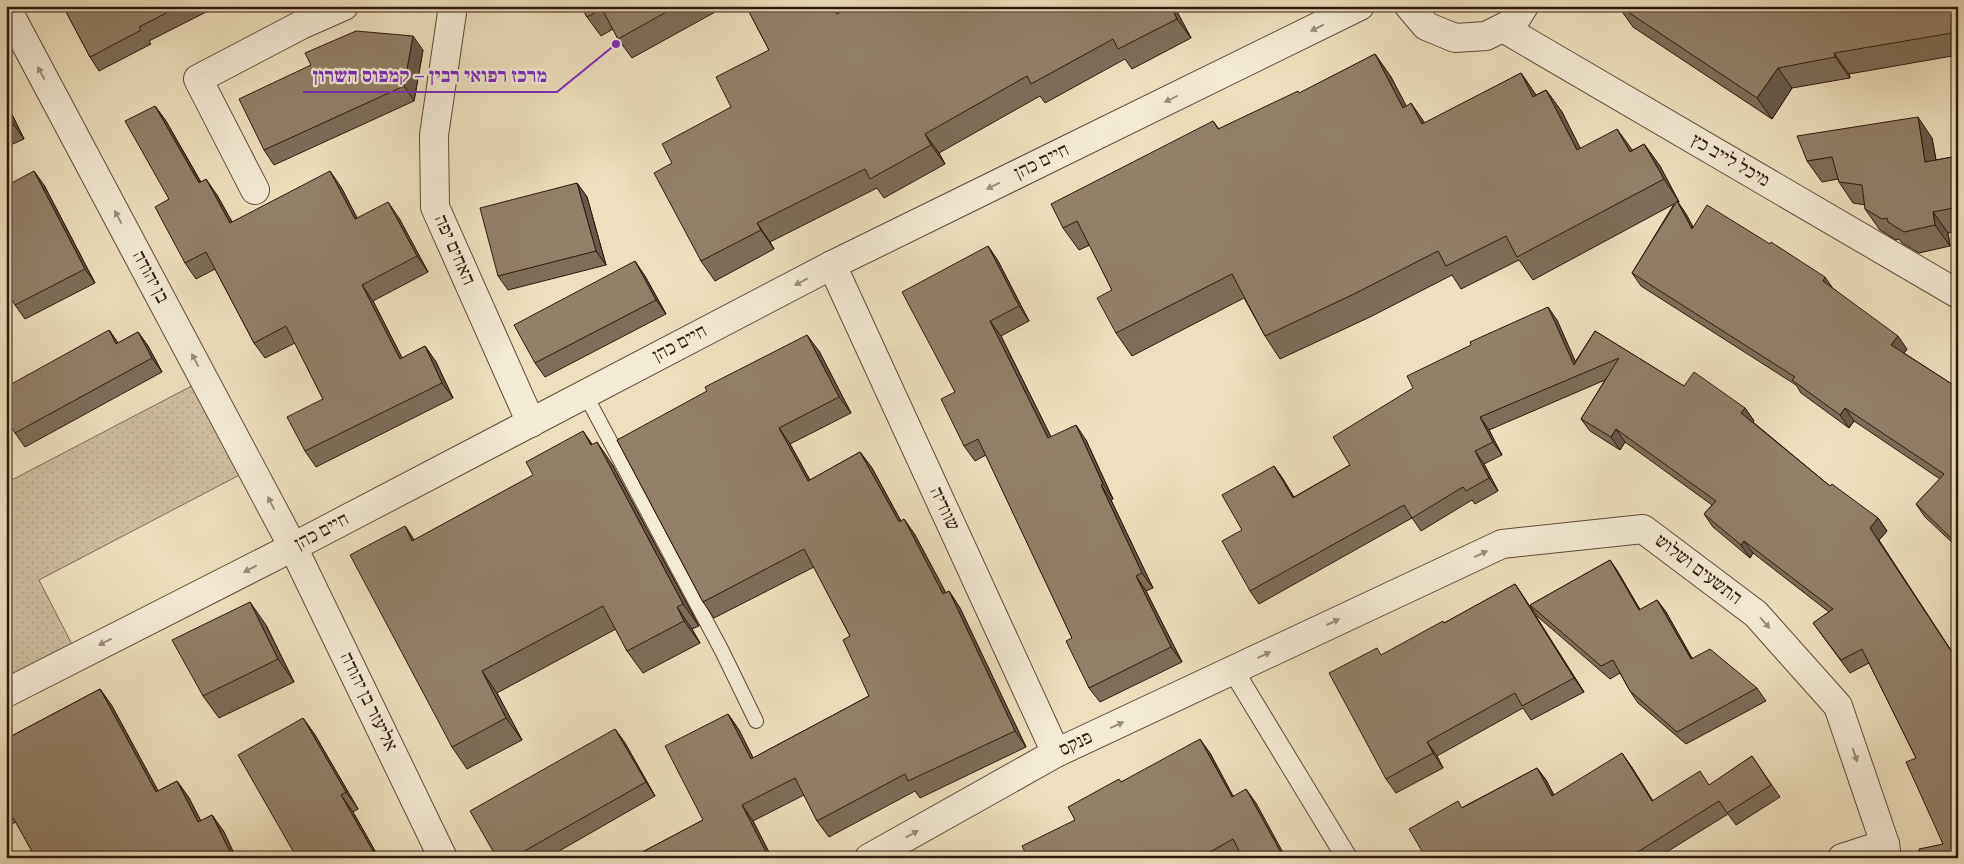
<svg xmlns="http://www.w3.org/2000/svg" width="1964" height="864" font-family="Vollkorn,'Frank Ruhl Libre',serif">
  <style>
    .park { fill: url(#park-dots); stroke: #7f6a56 }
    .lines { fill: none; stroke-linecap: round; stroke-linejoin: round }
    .service-casing { stroke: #604939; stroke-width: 16 }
    .pedestrian-casing { stroke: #604939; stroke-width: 22 }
    .minor-casing { stroke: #604939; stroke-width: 30 }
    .tertiary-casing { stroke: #604939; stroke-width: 30 }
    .service { stroke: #f4ebd5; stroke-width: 14 }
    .pedestrian { stroke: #f4ebd5; stroke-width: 20 }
    .minor { stroke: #f4ebd5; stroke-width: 28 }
    .tertiary { stroke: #f4ebd5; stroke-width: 28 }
    .wall { fill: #7e6e5a; stroke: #30170d }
    .shaded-wall { fill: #675a4a; stroke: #30170d }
    .building { fill: #938069; stroke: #30170d }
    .oneway { fill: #9c8c7b }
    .labels { text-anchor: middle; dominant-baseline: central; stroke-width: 4.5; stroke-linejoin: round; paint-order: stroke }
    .street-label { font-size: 19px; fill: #30170d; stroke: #f4ebd5 }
    .leader { fill: none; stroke: #7b2cbf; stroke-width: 2 }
    .callout-dot { fill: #7b2cbf; stroke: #f4ebd5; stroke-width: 2 }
    .callout-label { font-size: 20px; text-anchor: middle; font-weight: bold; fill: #7b2cbf; stroke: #f4ebd5; stroke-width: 4.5; stroke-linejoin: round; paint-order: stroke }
  </style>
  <defs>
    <pattern id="park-dots" width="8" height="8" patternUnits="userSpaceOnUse" patternTransform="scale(1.25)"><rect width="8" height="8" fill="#cebea0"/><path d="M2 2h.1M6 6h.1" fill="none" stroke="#b1a389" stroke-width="1.8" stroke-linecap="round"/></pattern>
  </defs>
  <rect width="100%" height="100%" fill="#eee0be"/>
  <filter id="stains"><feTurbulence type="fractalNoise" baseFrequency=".004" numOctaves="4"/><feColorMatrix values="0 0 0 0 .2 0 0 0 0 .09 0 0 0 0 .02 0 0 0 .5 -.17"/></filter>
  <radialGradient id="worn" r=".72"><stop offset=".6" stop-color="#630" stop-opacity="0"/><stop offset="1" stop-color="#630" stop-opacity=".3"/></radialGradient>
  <path class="park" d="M205 379 253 468 39 580 78 656 6 693V483Z"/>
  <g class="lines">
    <defs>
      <path id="service" d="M585 394 722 651 756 721"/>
      <path id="pedestrian" d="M1233 670 1347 858"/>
      <g id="minor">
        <path d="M453 6 434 135 435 207 531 423"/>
        <path d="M6 7 293 547 443 858"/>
        <path d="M1503 28 1958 294"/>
        <path d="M255 190 198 79 301 25 344 6"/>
        <path d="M832 265 1056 753"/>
        <path d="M869 858 1056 753 1502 544 1643 529 1756 614 1838 706 1885 844 1887 858"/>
        <path d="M1842 858 1885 844"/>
      </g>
      <g id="tertiary">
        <path d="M1409 6 1426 26 1455 38 1486 36 1514 22 1524 6"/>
        <path d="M6 693 293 547 832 265 1360 6"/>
      </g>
    </defs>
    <use href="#service" class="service-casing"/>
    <use href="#pedestrian" class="pedestrian-casing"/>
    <use href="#minor" class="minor-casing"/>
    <use href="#tertiary" class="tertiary-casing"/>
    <use href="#service" class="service"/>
    <use href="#pedestrian" class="pedestrian"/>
    <use href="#minor" class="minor"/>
    <use href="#tertiary" class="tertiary"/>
  </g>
  <g class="wall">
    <path d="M63 6H218L149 41 151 44 99 71 90 57Z"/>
    <path d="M581 6H726L632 58 618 39 613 29 601 36 587 17Z"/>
    <path d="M746 6H837L840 12 851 6H1174L1191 38 1132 69 1125 59 1045 103 1040 96 939 153 945 164 884 198 877 188 770 242 774 249 715 281 701 261 672 163 731 107 769 50Z"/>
    <path d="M1618 6H1958V55L1849 74 1850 78 1792 88 1772 119 1633 27Z"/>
    <path d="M423 50 414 101 274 165 264 150 311 65Z"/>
    <path d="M1375 54 1391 77 1406 106 1425 123 1521 73 1536 95 1546 90 1562 112 1580 149 1633 150 1644 144 1660 166 1679 202H1678L1686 214 1693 227 1834 289 1907 349 1904 353 1958 388V548L1925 517 1916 504 1940 479 1854 421 1849 428 1801 393 1796 385 1641 286 1632 273 1674 204 1533 280 1519 260 1461 289 1452 275 1370 317 1280 359 1265 336 1244 298 1132 356 1116 333 1112 290 1090 245 1079 250 1063 228 1213 121 1219 129 1300 93Z"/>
    <path d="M6 102 24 139 6 147Z"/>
    <path d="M155 106 166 121 201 182 217 195 232 222 341 187 357 218H399L428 272 373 301 402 358 425 346 436 362 453 398 316 467 305 451 323 399 295 343 265 358 254 343 215 269 196 279 185 263 169 199Z"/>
    <path d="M1932 138 1936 160 1958 156V231L1948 233 1950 246 1919 253 1902 243 1899 239 1896 240 1880 230 1865 209V205L1853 203 1839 182 1838 179 1822 182 1807 161Z"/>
    <path d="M577 183 587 197 606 265 508 290 498 276Z"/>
    <path d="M44 185 95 283 25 319 15 305Z"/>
    <path d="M988 246 998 261 1029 321 1001 336 1051 437 1086 440 1113 499 1111 500 1153 588 1146 591 1182 662 1100 702 1089 688 1072 638 986 455 975 461 964 446 955 392Z"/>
    <path d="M645 276 666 314 545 377 535 363Z"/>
    <path d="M1557 320 1575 362 1595 331 1684 386 1745 408 1754 421 1753 422 1830 486 1878 518 1887 531 1879 540 1943 844 1916 758 1869 663 1850 673 1813 623 1829 612 1753 553 1750 558 1713 527 1704 514 1712 505 1625 442 1620 450 1590 431 1581 419 1605 380 1489 430 1502 455 1484 464 1498 491 1475 504 1472 500 1421 531 1412 518 1259 604 1250 591 1242 530 1274 466 1283 479 1294 497 1350 465Z"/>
    <path d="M109 330 118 343 138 332 148 346 162 372 25 447 15 433Z"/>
    <path d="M819 351 851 413 790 444 810 480 860 452 872 468 901 521 904 519 915 535 946 593 949 591 960 608 1026 747 920 798 915 791 829 837 817 821 804 795 753 821 772 858H631L703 820 728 714 739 730 753 758 869 696 850 636 814 567 714 618 703 602 617 440Z"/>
    <path d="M592 444 612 464 699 626 692 629 700 643 643 673 627 651 616 629 497 693 522 740 467 769 452 747 405 526 414 540Z"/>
    <path d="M1610 560 1618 572 1640 610 1657 600 1666 612 1692 658 1757 688 1766 701 1686 744 1638 703 1630 691 1620 673 1610 679 1538 617 1530 605Z"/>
    <path d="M1515 584 1525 599 1584 692 1531 720 1523 708 1437 756 1443 768 1396 793 1386 779 1382 655 1444 623Z"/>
    <path d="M266 625 294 682 219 718 203 696Z"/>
    <path d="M100 689 112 706 158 791 177 781 189 798 201 821 212 815 224 832 236 858H28L34 855 16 822 6 827V739Z"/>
    <path d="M303 718 315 735 358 809 353 812 379 858H297Z"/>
    <path d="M615 729 625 743 655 796 547 858H497Z"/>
    <path d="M1210 753 1233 796 1256 803 1241 853 1233 858H1028L1121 782Z"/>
    <path d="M1752 756 1780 797 1736 825 1728 814 1657 858H1426L1463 807 1537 768 1546 780 1554 795 1631 766 1653 801 1710 785Z"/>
  </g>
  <g class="shaded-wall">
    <path d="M833 6H837L851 33 837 14Z"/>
    <path d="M1171 6H1174L1191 38 1177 19Z"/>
    <path d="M413 36 423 50 414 101 404 86Z"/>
    <path d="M1834 53 1849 74 1850 78 1835 57Z"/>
    <path d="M1375 54 1391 77 1419 130 1403 108Z"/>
    <path d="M1778 68 1792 88 1772 119 1757 98Z"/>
    <path d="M1521 73 1536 95 1533 97Z"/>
    <path d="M1546 90 1562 112 1593 173 1577 150Z"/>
    <path d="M6 102 24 139 14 125 6 108Z"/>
    <path d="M1411 103 1427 126 1422 124Z"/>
    <path d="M155 106 166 121 210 199 199 183Z"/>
    <path d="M1918 117 1932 138 1940 183 1925 162Z"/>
    <path d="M1617 129 1633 151 1630 152Z"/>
    <path d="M925 134 939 153 945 164 931 145Z"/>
    <path d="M1644 144 1660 166 1679 202 1664 179Z"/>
    <path d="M34 171 44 185 95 283 85 269Z"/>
    <path d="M330 171 341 187 366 235 355 219Z"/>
    <path d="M206 179 217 195 241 238 230 223Z"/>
    <path d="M577 183 587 197 606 265 596 251Z"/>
    <path d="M1677 201 1686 214 1701 242 1692 229Z"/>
    <path d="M388 202 399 218 428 272 417 256Z"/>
    <path d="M1933 212 1948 233 1950 246 1935 225Z"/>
    <path d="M757 223 770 242 774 249 761 230Z"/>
    <path d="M988 246 998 261 1029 321 1019 306Z"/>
    <path d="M635 261 645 276 666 314 656 300Z"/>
    <path d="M1825 277 1834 290 1823 281Z"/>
    <path d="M362 285 373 301 411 375 400 359Z"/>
    <path d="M1548 307 1557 320 1581 374 1574 365Z"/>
    <path d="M990 321 1001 336 1059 453 1048 438Z"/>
    <path d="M109 330 119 344H116Z"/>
    <path d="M138 332 148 346 162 372 152 358Z"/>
    <path d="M807 335 819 351 851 413 839 397Z"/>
    <path d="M1898 336 1907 349 1900 358 1891 345Z"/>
    <path d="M425 346 436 362 453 398 442 383Z"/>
    <path d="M1745 408 1754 421 1750 425 1741 413Z"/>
    <path d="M1845 408 1854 421 1849 428 1840 415Z"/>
    <path d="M1480 417 1489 430 1502 455 1493 442Z"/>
    <path d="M1076 425 1086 440 1113 499 1103 484Z"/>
    <path d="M779 428 790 444 819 497 808 481Z"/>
    <path d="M1616 429 1625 442 1620 450 1611 437Z"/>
    <path d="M583 431 599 454 591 445Z"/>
    <path d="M597 442 612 464 699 626 683 604Z"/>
    <path d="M1475 451 1484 464 1498 491 1489 478Z"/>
    <path d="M860 452 872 468 910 538 899 522Z"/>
    <path d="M1274 466 1283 479 1302 511 1293 498Z"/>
    <path d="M1101 485 1111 500 1153 588 1142 573Z"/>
    <path d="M1878 518 1887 531 1879 540 1958 661 1870 528Z"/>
    <path d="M904 519 915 535 955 610 943 594Z"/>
    <path d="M405 526 420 549 412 541Z"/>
    <path d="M1744 541 1753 553 1750 558 1741 545Z"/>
    <path d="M1610 560 1618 572 1648 623 1639 610Z"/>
    <path d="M1136 576 1146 591 1182 662 1171 647Z"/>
    <path d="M1515 584 1525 599 1584 692 1574 678Z"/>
    <path d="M949 591 960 608 1026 747 1015 731Z"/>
    <path d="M1657 600 1666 612 1699 671 1691 659Z"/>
    <path d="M250 602 266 625 294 682 278 659Z"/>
    <path d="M677 607 692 629 700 643 684 621Z"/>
    <path d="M482 671 497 693 522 740 506 718Z"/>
    <path d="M100 689 112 706 168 809 156 792Z"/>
    <path d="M728 714 739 730 762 775 751 759Z"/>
    <path d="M303 718 315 735 358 809 346 792Z"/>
    <path d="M615 729 625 743 655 796 646 782Z"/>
    <path d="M1200 739 1210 753 1241 811 1232 797Z"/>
    <path d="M1427 742 1437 756 1443 768 1433 753Z"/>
    <path d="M1622 753 1631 766 1661 814 1652 801Z"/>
    <path d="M1537 768 1546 780 1561 809 1552 796Z"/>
    <path d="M177 781 189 798 210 839 198 822Z"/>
    <path d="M1246 789 1256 803 1286 858H1284Z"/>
    <path d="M341 795 353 812 379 858H377Z"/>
    <path d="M742 805 753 821 772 858H770L766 852Z"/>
    <path d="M212 815 224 832 236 858H233Z"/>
  </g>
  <g class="building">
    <path d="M63 6H180L139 27 141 30 90 57Z"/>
    <path d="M581 6H677L618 39 602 9 587 17Z"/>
    <path d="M746 6H833L837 14 851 6H1171L1177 19 1118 49 1113 39 1031 84 1027 76 925 134 931 145 870 179 865 169 757 223 761 230 701 261 654 173 672 163 662 144 731 107 716 77 769 50Z"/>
    <path d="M1619 6H1958V32L1834 53 1835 57 1778 68 1757 98Z"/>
    <path d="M356 31 413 36 404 86 264 150 239 99 311 65 305 53Z"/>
    <path d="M1375 54 1403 108 1411 103 1422 124 1521 73 1533 97 1546 90 1577 150 1617 129 1630 152 1644 144 1664 179 1517 257 1506 236 1446 266 1438 251 1354 294 1265 336 1232 274 1116 333 1097 298 1112 290 1077 221 1063 228 1051 204 1213 121 1218 129 1298 91 1299 93Z"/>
    <path d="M155 106 199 183 206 179 230 223 330 171 355 219 388 202 417 256 362 285 400 359 425 346 442 383 305 451 287 417 323 399 286 326 254 343 206 252 185 263 155 207 169 199 125 121Z"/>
    <path d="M6 108 14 125 6 128Z"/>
    <path d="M1918 117 1925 162 1958 156V207L1933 212 1935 225 1904 232 1888 222 1887 218 1882 219 1865 209 1862 185 1839 182 1832 157 1807 161 1797 136Z"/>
    <path d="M34 171 85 269 15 305 6 289V186Z"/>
    <path d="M577 183 596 251 498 276 480 208Z"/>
    <path d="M1677 201 1692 229 1707 205 1770 244 1771 242 1825 277 1823 281 1898 336 1891 345 1958 388V539L1955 542 1916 504 1944 474 1845 408 1840 415 1792 380 1795 377 1632 273Z"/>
    <path d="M988 246 1019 306 990 321 1048 438 1076 425 1103 484 1101 485 1142 573 1136 576 1171 647 1089 688 1066 641 1072 638 978 439 964 446 941 399 955 392 902 292Z"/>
    <path d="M635 261 656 300 535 363 514 325Z"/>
    <path d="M1548 307 1574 365 1595 331 1684 386 1694 372 1745 408 1741 413 1830 486 1832 484 1878 518 1870 528 1951 651 1958 647V858H1921L1919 849 1943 844 1906 762 1916 758 1862 649 1841 660 1813 623 1833 609 1744 541 1741 545 1704 514 1716 501 1616 429 1611 437 1581 419 1619 358 1480 417 1493 442 1475 451 1489 478 1466 491 1463 487 1412 518 1404 505 1250 591 1222 541 1242 530 1222 495 1274 466 1293 498 1350 465 1333 437 1413 388 1407 376 1471 345 1470 342Z"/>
    <path d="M109 330 116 344 138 332 152 358 15 433 6 417V387Z"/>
    <path d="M807 335 839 397 779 428 808 481 860 452 899 522 904 519 943 594 949 591 1015 731 908 781 905 774 817 821 795 778 742 805 766 852 755 858H631L703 820 665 746 728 714 751 759 869 696 843 640 850 636 804 549 703 602 617 440 707 391 705 387Z"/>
    <path d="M583 431 591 445 597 442 683 604 677 607 684 621 627 651 603 606 482 671 506 718 452 747 350 555 405 526 412 541 533 475 526 462Z"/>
    <path d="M1610 560 1639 610 1657 600 1691 659 1710 649 1757 688 1677 732 1630 691 1613 660 1601 666 1530 605Z"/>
    <path d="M1515 584 1574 678 1522 706 1515 693 1427 742 1433 753 1386 779 1329 673 1377 648 1381 655 1443 621 1444 623Z"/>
    <path d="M250 602 278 659 203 696 172 640Z"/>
    <path d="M100 689 156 792 177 781 198 822 212 815 233 858H28L34 855 6 805V739Z"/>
    <path d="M303 718 346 792 341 795 377 858H297L238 755Z"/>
    <path d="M615 729 646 782 512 858H497L470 811Z"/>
    <path d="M1200 739 1232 797 1246 789 1284 858H1243L1233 839 1199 858H1028L1022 846 1075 820 1068 807 1119 779 1121 782Z"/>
    <path d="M1622 753 1652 801 1700 771 1709 785 1752 756 1771 785 1727 813 1719 801 1628 858H1426L1409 829 1458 801 1462 808 1537 768 1552 796Z"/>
  </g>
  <defs><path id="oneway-solid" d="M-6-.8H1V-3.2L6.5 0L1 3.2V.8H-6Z" transform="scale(1.25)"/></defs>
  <g class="oneway">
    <use href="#oneway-solid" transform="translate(1317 28) rotate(154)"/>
    <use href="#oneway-solid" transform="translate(41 73) rotate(-118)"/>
    <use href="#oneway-solid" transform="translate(1171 99) rotate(154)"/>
    <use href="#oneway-solid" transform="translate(993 186) rotate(154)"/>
    <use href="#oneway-solid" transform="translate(118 217) rotate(-118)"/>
    <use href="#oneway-solid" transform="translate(801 282) rotate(152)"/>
    <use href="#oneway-solid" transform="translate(195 360) rotate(-118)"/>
    <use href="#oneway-solid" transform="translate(271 503) rotate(-117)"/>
    <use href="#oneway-solid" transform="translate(1481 554) rotate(-25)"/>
    <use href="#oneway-solid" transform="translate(250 569) rotate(153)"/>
    <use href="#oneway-solid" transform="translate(1333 622) rotate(-25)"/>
    <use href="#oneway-solid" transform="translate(1765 623) rotate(48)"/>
    <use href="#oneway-solid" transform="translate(105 642) rotate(153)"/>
    <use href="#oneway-solid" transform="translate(1264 655) rotate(-25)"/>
    <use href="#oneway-solid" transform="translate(1117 725) rotate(-25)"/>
    <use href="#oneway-solid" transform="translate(1855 755) rotate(71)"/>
    <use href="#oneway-solid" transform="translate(912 834) rotate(-29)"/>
  </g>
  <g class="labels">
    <g class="street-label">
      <text transform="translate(1730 161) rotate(30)">מיכל לייב כץ</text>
      <text transform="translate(1042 162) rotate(-26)">חיים כהן</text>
      <text transform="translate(454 250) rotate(66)">האחים יפה</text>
      <text transform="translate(150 277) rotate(62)">בן יהודה</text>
      <text transform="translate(680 344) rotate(-28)">חיים כהן</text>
      <text transform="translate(944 509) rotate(65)">שוודיה</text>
      <text transform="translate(322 532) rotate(-28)">חיים כהן</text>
      <text transform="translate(1698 570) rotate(37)">התשעים ושלוש</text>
      <text transform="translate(368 702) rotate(64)">אליעזר בן יהודה</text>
      <text transform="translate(1076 744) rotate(-26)">פנקס</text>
    </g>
  </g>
  <path class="leader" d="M616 44L557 92H303"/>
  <circle class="callout-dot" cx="616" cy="44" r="5"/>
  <g class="callout-label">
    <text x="430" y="82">מרכז רפואי רבין – קמפוס השרון</text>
  </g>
  <rect width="1964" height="864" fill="none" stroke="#eee0be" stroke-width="25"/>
  <rect x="8" y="8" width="1949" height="849" fill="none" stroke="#30170d" stroke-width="2.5"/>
  <rect x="12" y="12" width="1939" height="839" fill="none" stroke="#30170d"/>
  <rect width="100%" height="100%" filter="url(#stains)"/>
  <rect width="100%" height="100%" fill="url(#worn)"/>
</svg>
